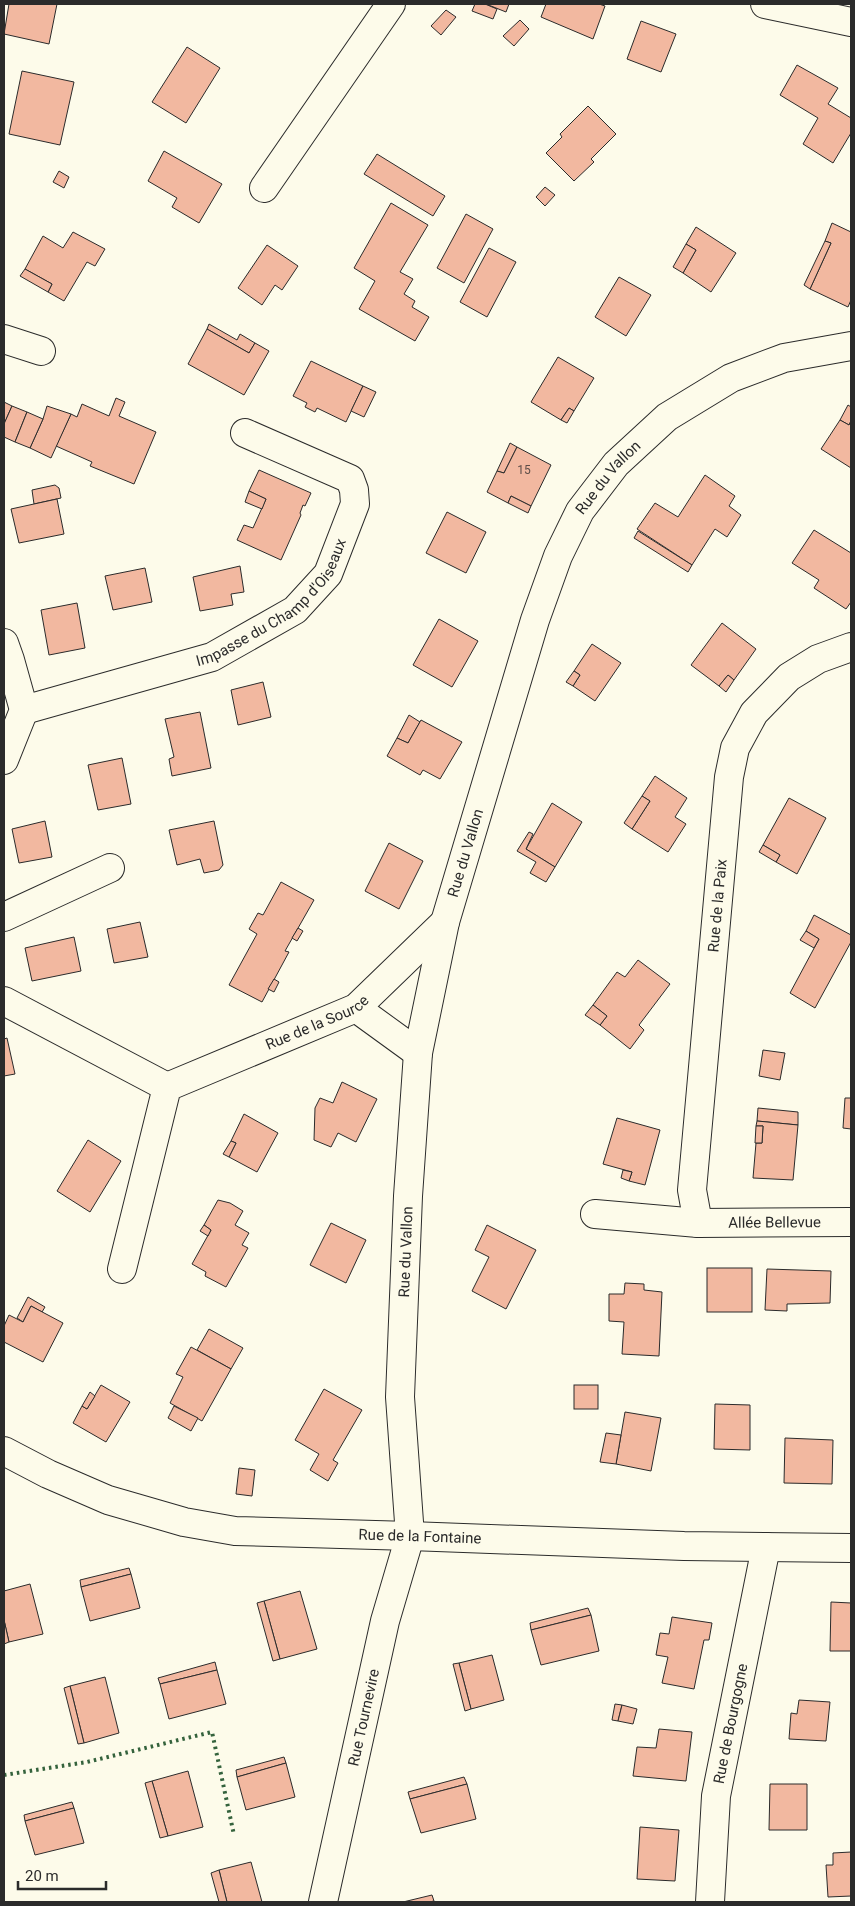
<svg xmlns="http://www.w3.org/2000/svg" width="855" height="1906" font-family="Roboto,sans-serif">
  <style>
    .building { fill: #f2b8a0; stroke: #2b2b2b }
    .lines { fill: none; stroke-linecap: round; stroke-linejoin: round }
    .minor-casing { stroke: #2b2b2b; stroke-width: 30 }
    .minor { stroke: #fdfbea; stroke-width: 28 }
    .hedge { stroke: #34623c; stroke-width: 4; stroke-dasharray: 2.5 4; stroke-linecap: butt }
    .labels { text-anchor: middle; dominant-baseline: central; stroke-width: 4; stroke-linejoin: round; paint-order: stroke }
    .number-label { font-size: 12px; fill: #5d4e48 }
    .street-label { font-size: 15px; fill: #2b2b2b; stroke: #fdfbea }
  </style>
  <rect width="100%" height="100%" fill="#fdfbea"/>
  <g class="building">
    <path d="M9 4H57L49 44 4 34Z"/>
    <path d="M475 4H485L497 9 493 19 472 11Z"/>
    <path d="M486 4H509L506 12Z"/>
    <path d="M546 4H599L605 6 593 39 541 17Z"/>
    <path d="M446 10 456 17 441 35 431 26Z"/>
    <path d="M520 20 529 29 514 46 503 36Z"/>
    <path d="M641 21 676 34 661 72 627 59Z"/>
    <path d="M187 47 220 68 186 123 152 102Z"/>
    <path d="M797 65 838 88 828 104 851 118V133L833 163 803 144 818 118 780 95Z"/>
    <path d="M22 71 74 82 60 145 9 134Z"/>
    <path d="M588 106 616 134 591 159 594 162 574 181 546 153 562 137 560 134Z"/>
    <path d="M164 151 222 184 199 223 172 207 177 198 148 181Z"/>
    <path d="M377 154 445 196 433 216 364 174Z"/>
    <path d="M59 171 69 177 64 188 53 182Z"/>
    <path d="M545 187 555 195 545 206 536 197Z"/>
    <path d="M391 203 428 225 400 272 413 279 404 294 415 301 412 307 429 317 415 341 359 309 375 281 354 268Z"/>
    <path d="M466 214 493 229 464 283 437 268Z"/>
    <path d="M832 223 851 232V300L848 307 810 289 831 243 825 241Z"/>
    <path d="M696 227 736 253 711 292 683 273 696 250 686 244Z"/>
    <path d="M73 232 105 249 95 266 87 262 64 301 48 292 52 284 25 269 43 236 63 248Z"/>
    <path d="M825 241 831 243 810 289 804 285Z"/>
    <path d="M686 244 696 250 683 273 673 267Z"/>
    <path d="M267 245 298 266 282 290 275 285 262 305 238 288Z"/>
    <path d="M489 248 516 262 487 317 460 302Z"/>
    <path d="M25 269 52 284 48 292 20 276Z"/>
    <path d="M619 277 651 295 626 336 595 317Z"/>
    <path d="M209 324 237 340 240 334 255 343 249 353 207 329Z"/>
    <path d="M207 329 249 353 255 343 269 351 244 395 188 364Z"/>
    <path d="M558 357 594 378 574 411 569 408 561 420 531 402Z"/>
    <path d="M311 361 363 386 346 422 317 408 315 412 305 407 307 403 293 396Z"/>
    <path d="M363 386 376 392 364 417 351 411Z"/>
    <path d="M116 398 125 402 119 416 156 432 134 484 90 466 92 462 56 446 71 414 77 417 82 404 109 416Z"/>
    <path d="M4 402 12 406 4 424Z"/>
    <path d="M848 405 851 407V421L849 425 840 420Z"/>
    <path d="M12 406 27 412 15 442 4 437V424Z"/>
    <path d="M47 406 71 414 51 458 30 448 43 419Z"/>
    <path d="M569 408 574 411 567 423 561 420Z"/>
    <path d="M27 412 43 419 30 448 15 442Z"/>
    <path d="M840 420 849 425 851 421V468L821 449Z"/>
    <path d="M510 443 517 447 504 473 497 471Z"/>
    <path d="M517 447 551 465 531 506 511 496 508 503 487 492 497 471 504 473Z"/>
    <path d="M259 470 311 493 305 506 303 505 300 513 301 515 281 560 237 540 244 525 253 528 266 499 249 491Z"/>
    <path d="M705 475 735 496 729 506 741 515 727 537 715 529 692 565 637 529 655 503 678 517Z"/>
    <path d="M55 485 59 488 61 498 34 504 32 490Z"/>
    <path d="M249 491 266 499 262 509 245 502Z"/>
    <path d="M511 496 531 506 528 513 508 503Z"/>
    <path d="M57 499 64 534 19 543 11 509Z"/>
    <path d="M447 512 486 532 466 573 426 553Z"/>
    <path d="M814 530 851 553V602L846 609 814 588 819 580 792 563Z"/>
    <path d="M638 531 692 565 688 572 634 538Z"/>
    <path d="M240 566 244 592 231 594 233 605 200 611 193 577Z"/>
    <path d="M145 568 152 602 113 610 105 576Z"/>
    <path d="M77 603 85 648 49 655 41 610Z"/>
    <path d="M439 619 478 641 452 687 413 665Z"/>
    <path d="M722 623 756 649 734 680 728 675 719 686 691 665Z"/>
    <path d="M592 644 621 663 595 701 573 686 580 675 574 671Z"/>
    <path d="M574 671 580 675 573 686 566 682Z"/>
    <path d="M728 675 734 680 726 692 719 686Z"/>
    <path d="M263 682 271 717 238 725 231 690Z"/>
    <path d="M200 712 211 768 172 776 169 759 174 757 165 719Z"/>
    <path d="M409 715 420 722 408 743 397 738Z"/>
    <path d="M421 720 462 742 440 779 423 770 420 775 387 756 397 738 408 743Z"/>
    <path d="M122 758 131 804 98 810 88 765Z"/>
    <path d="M655 776 687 798 675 817 686 824 668 852 632 829 650 801 642 796Z"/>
    <path d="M642 796 650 801 632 829 624 823Z"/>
    <path d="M789 798 826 818 797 874 776 862 780 855 763 845Z"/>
    <path d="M552 803 582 822 555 867 526 849Z"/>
    <path d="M45 821 52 857 19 863 12 829Z"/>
    <path d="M214 821 223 865 219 870 204 873 200 859 177 865 169 830Z"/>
    <path d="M529 832 533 834 526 849 555 867 546 882 530 873 536 862 517 851Z"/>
    <path d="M389 843 423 861 399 909 365 891Z"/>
    <path d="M763 845 780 855 776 862 759 852Z"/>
    <path d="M281 882 314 900 285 951 289 952 262 1002 229 985 257 934 249 929 258 913 263 915Z"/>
    <path d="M814 915 851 935V942L815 1008 790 993 819 939 806 931Z"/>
    <path d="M140 922 148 957 114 963 107 929Z"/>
    <path d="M298 928 303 931 297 941 292 938Z"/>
    <path d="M806 931 819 939 814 948 800 940Z"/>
    <path d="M74 937 81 971 32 981 25 948Z"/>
    <path d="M638 960 670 984 639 1025 644 1030 630 1049 600 1025 607 1016 593 1005 617 972 625 977Z"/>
    <path d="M274 979 279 982 274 992 268 989Z"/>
    <path d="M593 1005 607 1016 600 1025 585 1015Z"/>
    <path d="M7 1038 15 1074 4 1076V1039Z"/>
    <path d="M763 1050 785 1053 780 1080 759 1076Z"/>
    <path d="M342 1082 377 1099 356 1142 338 1133 331 1147 314 1140 315 1108 320 1098 333 1103Z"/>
    <path d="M845 1098H851V1129L843 1128Z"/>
    <path d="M758 1108 798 1112V1125L757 1121Z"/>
    <path d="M244 1114 278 1133 257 1172 229 1157 236 1143 231 1141Z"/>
    <path d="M617 1118 660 1130 645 1185 629 1181 632 1172 603 1164Z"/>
    <path d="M757 1121 798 1125 793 1180 753 1178 756 1143H762L763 1126H756Z"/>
    <path d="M756 1126H763L762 1143H755Z"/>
    <path d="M88 1140 121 1161 90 1212 57 1191Z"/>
    <path d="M231 1141 236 1143 229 1157 223 1154Z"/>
    <path d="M623 1170 632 1172 629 1181 621 1178Z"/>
    <path d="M218 1200 230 1203 243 1211 235 1225 249 1233 242 1245 248 1248 226 1287 205 1276 206 1272 192 1264 211 1230 204 1225Z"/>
    <path d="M331 1223 366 1240 346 1283 310 1265Z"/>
    <path d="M204 1225 211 1230 208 1236 200 1231Z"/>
    <path d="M487 1225 536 1250 506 1309 472 1291 489 1257 475 1250Z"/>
    <rect x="707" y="1268" width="45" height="44"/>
    <path d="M767 1269 831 1271 830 1303 787 1304V1311L765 1310Z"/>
    <path d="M625 1283 644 1284V1290L662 1292 659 1356 622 1354 624 1322 609 1321V1294H624Z"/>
    <path d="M28 1297 45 1307 42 1312 31 1306 23 1322 17 1318Z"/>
    <path d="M31 1306 63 1323 43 1362 4 1342V1326L9 1315 23 1322Z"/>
    <path d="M209 1329 243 1348 231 1369 197 1350Z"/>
    <path d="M191 1347 231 1369 202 1421 170 1403 183 1377 176 1374Z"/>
    <path d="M101 1385 130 1402 106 1442 73 1423 82 1406 87 1409Z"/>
    <rect x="574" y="1385" width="24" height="24"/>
    <path d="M324 1389 362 1410 333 1460 338 1463 328 1481 310 1470 319 1454 295 1440Z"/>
    <path d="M90 1392 95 1396 87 1409 82 1406Z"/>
    <path d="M715 1404 750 1405V1450L714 1449Z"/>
    <path d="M174 1406 198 1418 191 1431 168 1418Z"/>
    <path d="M625 1412 661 1418 651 1471 616 1464Z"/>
    <path d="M606 1433 621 1435 616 1464 600 1462Z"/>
    <path d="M785 1438 833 1440 832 1484 784 1483Z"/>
    <path d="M239 1468 255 1470 252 1496 236 1494Z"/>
    <path d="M129 1568 131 1574 81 1587 80 1580Z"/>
    <path d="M131 1574 140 1608 90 1621 81 1587Z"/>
    <path d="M30 1584 43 1634 9 1642 4 1620V1591Z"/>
    <path d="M300 1591 317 1649 280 1659 264 1601Z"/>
    <path d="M264 1601 280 1659 273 1661 257 1603Z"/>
    <path d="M831 1602 851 1603V1651H830Z"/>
    <path d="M588 1608 591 1615 531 1630 530 1623Z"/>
    <path d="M591 1615 599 1651 541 1665 531 1630Z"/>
    <path d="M672 1617 712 1623 709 1640H704L694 1689 662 1683 668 1657 656 1655 660 1633 669 1634Z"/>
    <path d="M4 1620 9 1642 4 1644Z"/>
    <path d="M492 1655 504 1700 471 1709 459 1663Z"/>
    <path d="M215 1662 217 1670 160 1684 158 1678Z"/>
    <path d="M459 1663 471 1709 465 1711 453 1664Z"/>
    <path d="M217 1670 226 1704 169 1719 160 1684Z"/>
    <path d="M105 1677 119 1733 84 1743 70 1686Z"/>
    <path d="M70 1686 84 1743 78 1744 64 1688Z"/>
    <path d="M799 1700 830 1702 826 1741 789 1739 791 1713 797 1714Z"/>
    <path d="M615 1704 622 1705 618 1721 612 1720Z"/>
    <path d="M622 1705 637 1709 633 1724 618 1721Z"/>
    <path d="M659 1729 692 1732 686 1781 633 1776 637 1747 656 1748Z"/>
    <path d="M284 1757 286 1763 237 1777 236 1770Z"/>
    <path d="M286 1763 295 1797 246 1810 237 1777Z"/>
    <path d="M188 1771 203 1827 168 1836 152 1781Z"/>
    <path d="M464 1777 467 1784 410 1799 408 1792Z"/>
    <path d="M152 1781 168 1836 160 1838 145 1783Z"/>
    <path d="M467 1784 476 1819 421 1833 410 1799Z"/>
    <path d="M770 1784H807V1830H769Z"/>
    <path d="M72 1802 74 1808 25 1821 24 1815Z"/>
    <path d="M74 1808 84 1843 35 1855 25 1821Z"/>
    <path d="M640 1827 679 1830 675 1881 637 1879Z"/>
    <path d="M851 1852V1896L828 1897 826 1865H833V1853Z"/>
    <path d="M251 1862 262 1902H227L219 1870Z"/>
    <path d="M219 1870 227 1902H219L211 1873Z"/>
    <path d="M432 1895 434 1901 429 1902H403Z"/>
  </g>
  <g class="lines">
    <defs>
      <g id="minor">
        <path d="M765 4 851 22"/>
        <path d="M264 188 391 4"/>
        <path d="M4 339 41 351"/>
        <path d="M4 643 10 660 24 710 4 760"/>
        <path id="s1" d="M24 710 212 657 295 610 328 574 355 504 354 490 350 479 245 433"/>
        <path d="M4 917 110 868"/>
        <path d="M4 1001 167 1087"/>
        <path d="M356 1008 418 1053"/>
        <path id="s2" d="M595 1214 698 1223 851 1222"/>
        <path id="s3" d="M698 1223 692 1190 729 777 735 748 754 713 789 677 818 659 851 647"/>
        <path id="s4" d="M122 1269 167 1087 356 1008 445 922"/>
        <path id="s5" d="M4 1451 48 1474 108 1500 184 1522 235 1531 410 1536 684 1546 851 1548"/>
        <path id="s6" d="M323 1902 385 1621 410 1536 400 1397 408 1196 418 1053 445 922 535 620 558 556 580 511 616 464 667 417 731 378 784 358 851 346"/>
        <path id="s7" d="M710 1902 716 1796 766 1547"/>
      </g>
    </defs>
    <use href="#minor" class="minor-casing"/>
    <use href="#minor" class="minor"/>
    <path class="hedge" d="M4 1775 87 1762 212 1732 234 1835"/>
  </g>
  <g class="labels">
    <g class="number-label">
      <text x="524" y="470">15</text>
    </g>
    <g class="street-label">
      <text stroke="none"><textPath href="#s6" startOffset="1471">Rue du Vallon</textPath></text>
      <text stroke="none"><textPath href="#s1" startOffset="278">Impasse du Champ d'Oiseaux</textPath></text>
      <text stroke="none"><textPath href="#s6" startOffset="1066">Rue du Vallon</textPath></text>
      <text stroke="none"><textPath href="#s3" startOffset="319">Rue de la Paix</textPath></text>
      <text stroke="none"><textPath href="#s4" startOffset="351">Rue de la Source</textPath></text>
      <text stroke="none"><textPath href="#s2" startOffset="180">Allée Bellevue</textPath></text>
      <text stroke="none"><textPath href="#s6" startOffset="661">Rue du Vallon</textPath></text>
      <text stroke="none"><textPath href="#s5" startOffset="431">Rue de la Fontaine</textPath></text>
      <text stroke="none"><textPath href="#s6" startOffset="189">Rue Tournevire</textPath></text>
      <text stroke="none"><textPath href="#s7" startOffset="180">Rue de Bourgogne</textPath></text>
    </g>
  </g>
  <rect width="855" height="1906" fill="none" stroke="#2b2b2b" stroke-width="10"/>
  <path d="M18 1881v8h88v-8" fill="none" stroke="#2b2b2b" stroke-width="2.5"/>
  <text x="25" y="1881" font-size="15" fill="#2b2b2b" stroke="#fdfbea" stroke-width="4" paint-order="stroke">20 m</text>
</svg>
